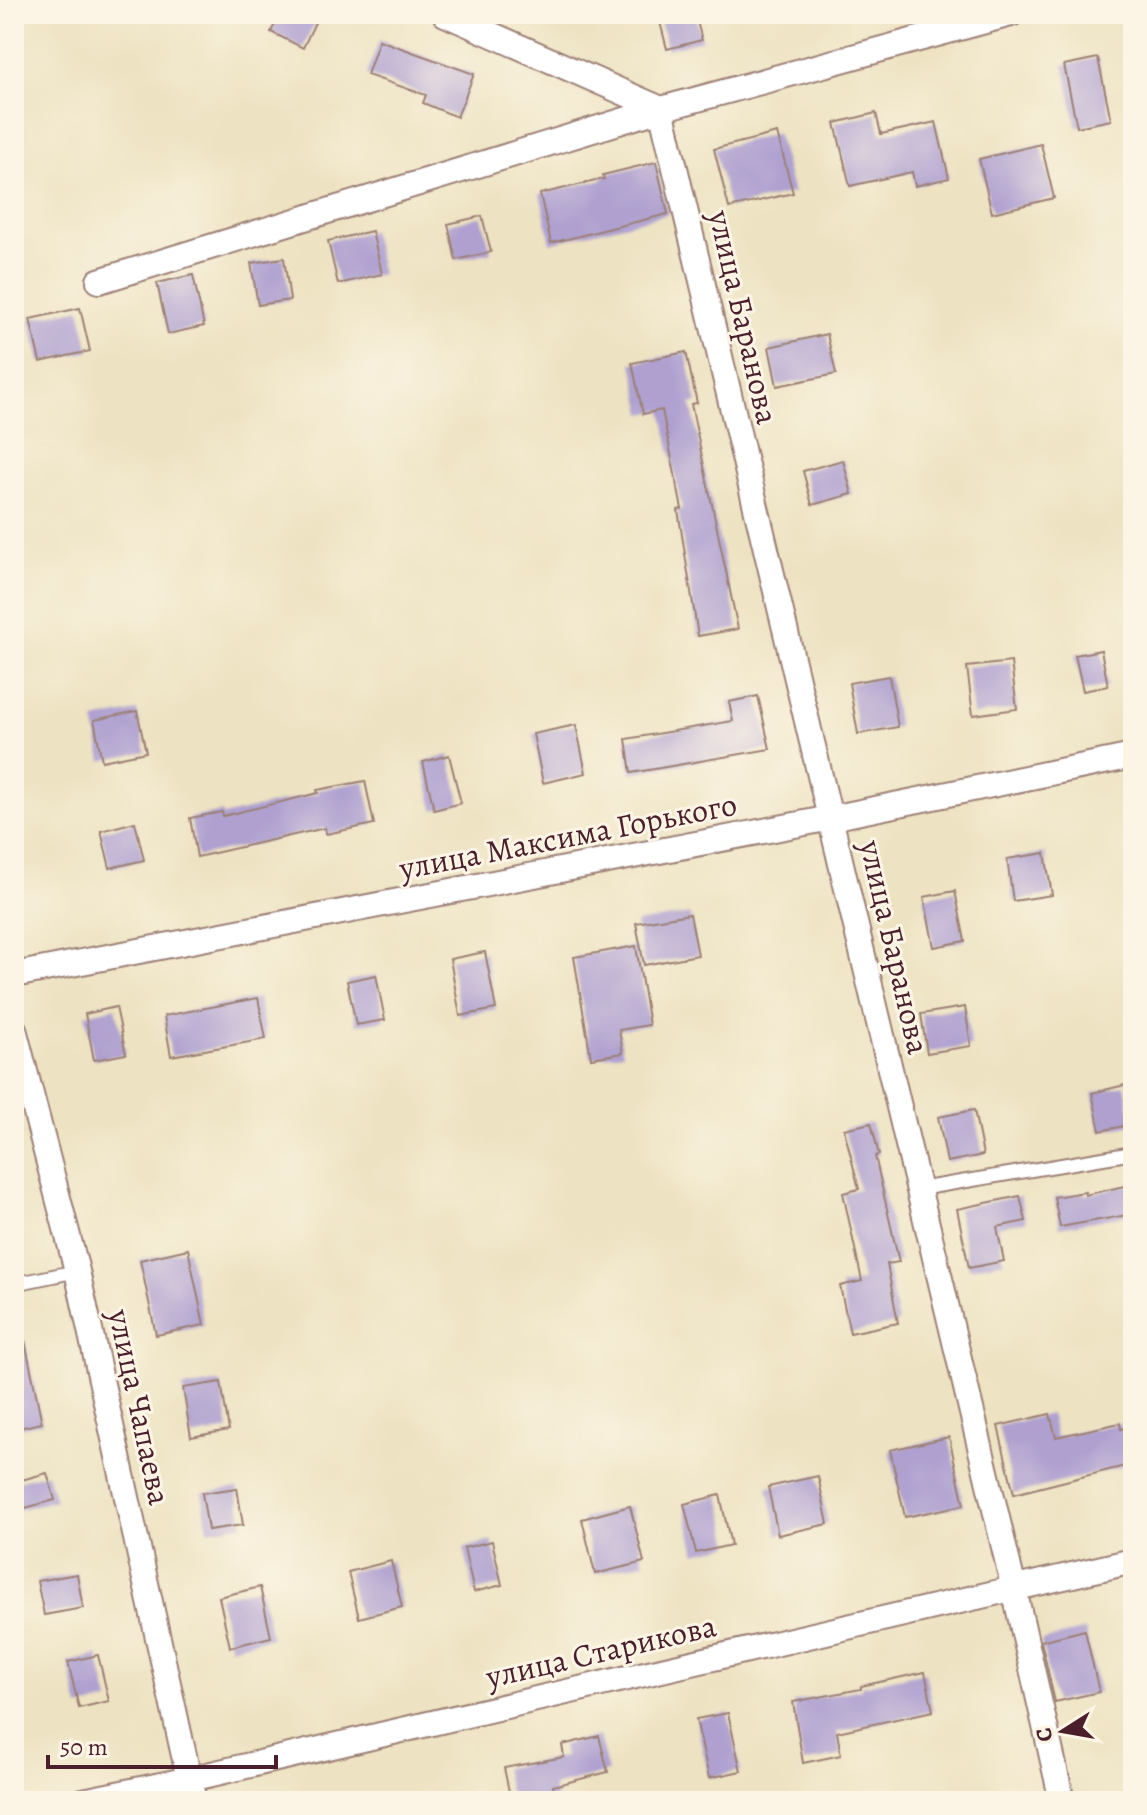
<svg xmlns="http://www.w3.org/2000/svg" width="1147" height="1815" font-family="Alegreya,serif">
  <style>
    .building { fill: #afa0d0 }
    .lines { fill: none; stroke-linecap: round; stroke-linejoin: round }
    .service-casing { stroke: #9c8076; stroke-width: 16 }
    .minor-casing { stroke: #9c8076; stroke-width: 28 }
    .service { stroke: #fff; stroke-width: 12 }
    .minor { stroke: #fff; stroke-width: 24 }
    .labels { text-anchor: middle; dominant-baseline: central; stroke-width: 6; stroke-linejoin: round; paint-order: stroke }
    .street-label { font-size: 32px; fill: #4a1f2b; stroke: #fcf5e5 }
  </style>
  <rect width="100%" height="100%" fill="#fcf5e5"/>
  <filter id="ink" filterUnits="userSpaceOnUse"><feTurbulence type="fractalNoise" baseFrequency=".0125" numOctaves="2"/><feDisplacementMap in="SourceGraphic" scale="16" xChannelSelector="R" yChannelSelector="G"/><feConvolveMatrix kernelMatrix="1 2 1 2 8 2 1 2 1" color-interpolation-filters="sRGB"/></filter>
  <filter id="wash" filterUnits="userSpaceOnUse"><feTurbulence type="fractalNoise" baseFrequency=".006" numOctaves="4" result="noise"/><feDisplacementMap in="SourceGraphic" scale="32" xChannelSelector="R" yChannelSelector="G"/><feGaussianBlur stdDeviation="1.8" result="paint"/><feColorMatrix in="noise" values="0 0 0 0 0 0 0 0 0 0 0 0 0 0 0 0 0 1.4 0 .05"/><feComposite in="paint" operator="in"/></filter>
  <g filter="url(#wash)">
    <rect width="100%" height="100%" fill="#ede2c1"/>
    <g id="blocks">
      <g class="building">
        <path d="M280 14H319L303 48 271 32Z"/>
        <path d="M658 14H695L702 40 667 49Z"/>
        <path d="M379 40 474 74 457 117 423 103 426 95 367 75Z"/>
        <path d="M1098 58 1111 120 1077 127 1064 65Z"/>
        <path d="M876 113 881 134 936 122 949 178 915 186 912 172 850 186 835 123Z"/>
        <path d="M777 133 793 193 729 208 714 149Z"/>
        <path d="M1041 144 1054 198 992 213 979 159Z"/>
        <path d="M656 162 668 214 551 243 540 194 604 179 603 175Z"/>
        <path d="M482 216 491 252 456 260 448 224Z"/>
        <path d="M372 231 382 274 338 284 328 241Z"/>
        <path d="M284 258 290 300 258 305 251 263Z"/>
        <path d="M193 275 204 326 168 334 157 283Z"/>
        <path d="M80 308 90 351 40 362 30 319Z"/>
        <path d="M827 334 836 374 777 386 769 347Z"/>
        <path d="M686 352 697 403 691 404 738 629 698 636 678 510 682 509 662 410 643 414 632 363Z"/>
        <path d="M843 460 852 494 812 505 803 471Z"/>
        <path d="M1101 650 1108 686 1083 691 1075 655Z"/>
        <path d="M1011 662 1017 709 973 715 967 667Z"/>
        <path d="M889 676 898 727 858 734 849 683Z"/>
        <path d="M758 696 770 749 631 773 626 739 733 721 729 702Z"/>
        <path d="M137 711 146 752 102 761 94 720Z"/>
        <path d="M576 725 586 773 543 783 533 734Z"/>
        <path d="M449 755 461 803 434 810 423 762Z"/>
        <path d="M365 781 374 824 326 834 325 828 197 857 190 818 222 812 223 816 318 793 317 790Z"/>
        <path d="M135 822 144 860 110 868 101 831Z"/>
        <path d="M1045 853 1052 895 1013 901 1007 859Z"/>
        <path d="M955 891 965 941 934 947 924 897Z"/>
        <path d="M690 914 698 955 644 965 636 923Z"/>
        <path d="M636 946 649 1025 619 1030 623 1053 591 1058 574 957Z"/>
        <path d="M485 952 496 1009 460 1016 450 959Z"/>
        <path d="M376 975 385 1020 356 1025 347 981Z"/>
        <path d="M258 998 266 1039 171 1056 164 1016Z"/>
        <path d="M116 1007 126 1054 94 1060 85 1014Z"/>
        <path d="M965 1007 971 1046 927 1053 921 1014Z"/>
        <path d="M1125 1085 1133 1124 1100 1131 1092 1093Z"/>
        <path d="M974 1110 983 1155 947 1162 938 1117Z"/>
        <path d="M871 1123 879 1155 875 1156 899 1262 887 1264 898 1323 850 1333 840 1286 862 1281 843 1193 859 1189 844 1129Z"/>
        <path d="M1133 1184V1214L1060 1227 1054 1197 1085 1192V1195Z"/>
        <path d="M1020 1196 1026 1221 997 1227 1004 1261 969 1268 957 1209Z"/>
        <path d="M188 1249 204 1325 156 1335 140 1260Z"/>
        <path d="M25 1341 42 1423 14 1429V1342Z"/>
        <path d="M221 1382 229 1430 191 1437 183 1388Z"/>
        <path d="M1050 1414 1056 1437 1120 1423 1121 1429 1133 1426V1464L1014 1494 998 1426Z"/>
        <path d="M949 1437 964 1505 905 1517 890 1450Z"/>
        <path d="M47 1473 55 1500 14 1511V1482Z"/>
        <path d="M818 1476 828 1524 778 1535 768 1487Z"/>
        <path d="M237 1488 243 1525 208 1530 202 1493Z"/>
        <path d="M720 1495 731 1545 696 1553 684 1504Z"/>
        <path d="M630 1506 644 1562 595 1574 582 1519Z"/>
        <path d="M492 1541 502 1585 474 1592 464 1548Z"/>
        <path d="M391 1561 402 1607 359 1618 348 1572Z"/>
        <path d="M77 1574 83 1608 44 1615 37 1581Z"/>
        <path d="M260 1587 271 1637 230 1647 219 1597Z"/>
        <path d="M1085 1630 1099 1692 1055 1702 1041 1641Z"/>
        <path d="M98 1655 109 1701 79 1708 68 1662Z"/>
        <path d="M925 1672 933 1711 837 1732 841 1755 803 1763 793 1702 861 1689V1686Z"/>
        <path d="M728 1713 741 1771 709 1778 696 1719Z"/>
        <path d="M599 1736 608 1772 553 1786 556 1801H511L504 1768 564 1757 562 1745Z"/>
      </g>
    </g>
  </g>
  <g filter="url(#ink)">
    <use href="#blocks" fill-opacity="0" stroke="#9c8076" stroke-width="2"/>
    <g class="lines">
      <defs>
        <g id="service">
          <path d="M919 1189 1133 1153"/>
          <path d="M14 1284 77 1271"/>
        </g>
        <g id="minor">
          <path d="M445 14 661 109"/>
          <path d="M661 109 1014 1589 1062 1801"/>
          <path d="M99 281 661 109 1011 14"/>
          <path d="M14 975 831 818 1133 756"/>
          <path d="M14 1029 77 1271 194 1801"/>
          <path d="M83 1801 190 1779 1133 1561"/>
        </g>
      </defs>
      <use href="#service" class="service-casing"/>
      <use href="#minor" class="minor-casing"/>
      <use href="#service" class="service"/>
      <use href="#minor" class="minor"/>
    </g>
  </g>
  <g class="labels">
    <g class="street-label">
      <text transform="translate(744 317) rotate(77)">улица Баранова</text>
      <text transform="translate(568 836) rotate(-11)">улица Максима Горького</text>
      <text transform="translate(895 947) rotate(77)">улица Баранова</text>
      <text transform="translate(140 1407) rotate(78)">улица Чапаева</text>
      <text transform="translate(601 1651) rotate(-13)">улица Старикова</text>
    </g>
  </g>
  <rect width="1147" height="1815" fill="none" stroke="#fcf5e5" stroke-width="48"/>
  <g transform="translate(1063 1731) rotate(259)" stroke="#fcf5e5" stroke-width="6" paint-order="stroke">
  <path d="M0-6L14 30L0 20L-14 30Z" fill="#4a1f2b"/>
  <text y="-12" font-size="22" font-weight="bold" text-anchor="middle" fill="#4a1f2b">С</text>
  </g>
  <path d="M48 1755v12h228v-12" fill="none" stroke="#4a1f2b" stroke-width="4"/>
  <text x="60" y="1755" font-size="24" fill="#4a1f2b" stroke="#fcf5e5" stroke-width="6" paint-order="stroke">50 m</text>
</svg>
